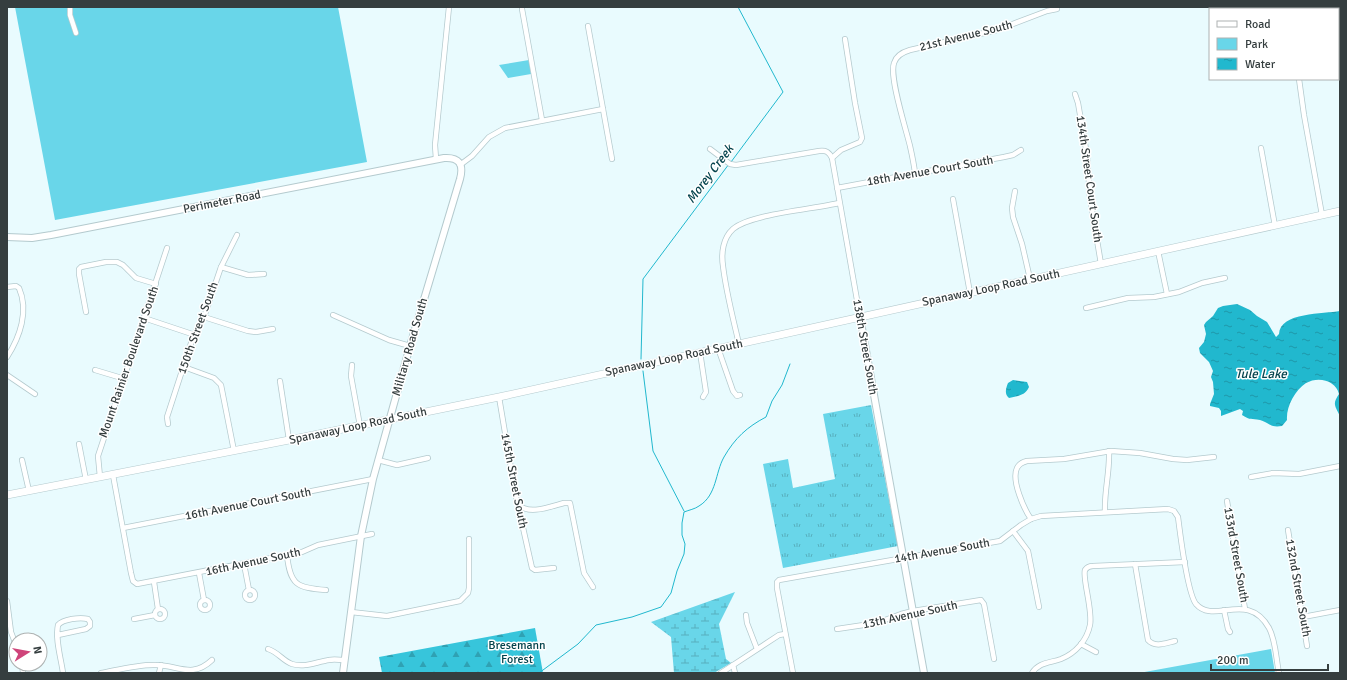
<svg xmlns="http://www.w3.org/2000/svg" width="1347" height="680" font-family="Signika,sans-serif">
  <style>
    .grass { fill: url(#grass-tufts) }
    .forest { fill: url(#forest-firs) }
    .wetland { fill: url(#wetland-marsh) }
    .park { fill: #69d6e9 }
    .water { fill: url(#water-ripples) }
    .lines { fill: none; stroke-linecap: round; stroke-linejoin: round }
    .stream { stroke: #21b8ce; stroke-width: 1 }
    .street-casing { stroke: #b4cace; stroke-width: 6 }
    .secondary-casing { stroke: #b4cace; stroke-width: 8 }
    .primary-casing { stroke: #b4cace; stroke-width: 8 }
    .street { stroke: #fff; stroke-width: 4.5 }
    .secondary { stroke: #fff; stroke-width: 6 }
    .primary { stroke: #fff; stroke-width: 7 }
    .labels { text-anchor: middle; dominant-baseline: central; stroke-width: 3; stroke-linejoin: round; paint-order: stroke }
    .street-label { font-size: 12px; fill: #353e3f; stroke: #fff }
    .park-label { font-size: 12px; fill: #03434c; stroke: #fff }
    .water-label { font-size: 13px; font-style: italic; fill: #05444e; stroke: #fff }
  </style>
  <defs>
    <pattern id="grass-tufts" width="24" height="20" patternUnits="userSpaceOnUse"><rect width="24" height="20" fill="#69d6e9"/><path d="M3 7l-1-3M5 7V3M7 7l1-3M15 17l-1-3M17 17v-4M19 17l1-3" fill="none" stroke="#57afbe"/></pattern>
    <pattern id="forest-firs" width="22" height="20" patternUnits="userSpaceOnUse"><rect width="22" height="20" fill="#37c5db"/><path d="M5 1l3.5 6h-7zM16 11l3.5 6h-7z" fill="#2fa1b3"/></pattern>
    <pattern id="wetland-marsh" width="20" height="14" patternUnits="userSpaceOnUse"><rect width="20" height="14" fill="#69d6e9"/><path d="M1 5h8M5 5V1M11 12h8M15 12V8" fill="none" stroke="#57afbe"/></pattern>
    <pattern id="water-ripples" width="26" height="14" patternUnits="userSpaceOnUse"><rect width="26" height="14" fill="#21b8ce"/><path d="M2 4q2-2 4 0t4 0M15 11q2-2 4 0t4 0" fill="none" stroke="#1e97a9"/></pattern>
  </defs>
  <rect width="100%" height="100%" fill="#e9fbfe"/>
  <path class="grass" d="M871 405 898 546 783 568 763 464 788 459 793 488 835 479 823 414Z"/>
  <path class="forest" d="M535 628 543 673H382L379 657Z"/>
  <path class="wetland" d="M735 592 719 624 726 659 731 663 714 673H674L671 637 651 622Z"/>
  <g class="park">
    <path d="M15 7H338L367 162 55 220Z"/>
    <path d="M529 60 531 74 508 78 499 65Z"/>
    <path d="M1271 649 1275 673H1139Z"/>
  </g>
  <g class="water">
    <path d="M1237 304 1250 310 1257 316 1267 322 1276 337 1279 334C1280 312 1324 314 1340 311V416C1335 406 1332 404 1339 394 1336 380 1318 376 1306 383 1295 390 1286 407 1287 420L1282 426C1270 428 1270 423 1260 420 1251 418 1251 421 1242 415L1243 411 1240 409 1221 416V411L1219 408 1210 406V404L1214 394 1213 382 1211 377 1213 371 1209 362 1200 353 1199 348 1204 342 1206 334 1204 325 1206 322 1213 316 1218 308 1223 306Z"/>
    <path d="M1013 380 1027 382 1029 387C1025 396 1017 396 1009 398 1004 394 1006 388 1008 383Z"/>
  </g>
  <g class="lines">
    <g class="stream">
      <path d="M731 162 783 92 738 7"/>
      <path d="M641 359 643 279 729 164"/>
      <path d="M643 371 653 451 684 511"/>
      <path d="M539 673 578 644 596 625 632 617 661 607 671 593 677 571 684 554 685 544 682 535V523L684 512C689 510 695 509 699 506 717 495 715 473 724 457 735 438 747 427 766 417L772 401 782 385 790 364"/>
    </g>
    <defs>
      <g id="street">
        <path d="M70 7V15L76 33"/>
        <path d="M1287 7 1288 9"/>
        <path d="M522 9 542 120"/>
        <path d="M588 26 612 159"/>
        <path d="M1338 30 1340 31"/>
        <path d="M1299 79 1304 115 1322 215"/>
        <path d="M1075 94 1078 103 1087 155 1090 198 1101 264"/>
        <path d="M1261 148 1275 226"/>
        <path d="M710 149 730 164 736 165 819 151C826 150 829 152 832 158L860 317"/>
        <path d="M832 158 841 150 860 142 862 138 855 103 845 39"/>
        <path d="M436 159 435 145 449 7"/>
        <path d="M460 165 472 156 489 137 505 128 603 109"/>
        <path d="M915 173C914 164 912 155 910 146 906 129 889 77 894 63 896 56 903 52 910 50L997 30 1047 11 1057 9"/>
        <path d="M837 188 1004 157 1013 155 1021 150"/>
        <path d="M1015 191 1012 208 1013 217 1022 244 1030 279"/>
        <path d="M953 199 970 293"/>
        <path d="M1158 251 1167 294"/>
        <path d="M221 267 248 275 264 274"/>
        <path d="M7 287 16 286 19 288C29 311 20 337 7 357"/>
        <path d="M1086 308 1128 298 1154 297 1179 292 1202 283 1225 278"/>
        <path d="M86 312 79 274V269L81 267 106 262H117L123 265 136 278 156 284"/>
        <path d="M333 315 389 340 410 346"/>
        <path d="M204 317 248 331 256 332 273 329"/>
        <path d="M144 318 195 335"/>
        <path d="M739 344C733 318 726 292 723 266 721 253 723 238 733 229 750 214 815 209 839 203"/>
        <path d="M718 348 733 391 737 396 740 395"/>
        <path d="M700 352 706 392 703 397"/>
        <path d="M352 365 351 376 360 426"/>
        <path d="M184 367 214 378 221 385 234 451"/>
        <path d="M95 370 125 379"/>
        <path d="M7 375 35 394"/>
        <path d="M280 381 289 440"/>
        <path d="M499 397 515 492 532 568 535 570 554 568"/>
        <path d="M168 424 167 417 193 337 204 317 221 267 237 235"/>
        <path d="M79 444 86 480"/>
        <path d="M22 460 29 491"/>
        <path d="M378 460 397 465 428 458"/>
        <path d="M113 475 131 573 133 581 137 584 302 552 318 545 372 534"/>
        <path d="M100 477 98 456 167 248"/>
        <path d="M1251 477 1273 473 1299 474 1340 466"/>
        <path d="M1227 501 1245 609"/>
        <path d="M518 504C528 516 552 506 564 503H570L584 573 593 587"/>
        <path d="M1105 512C1104 491 1110 472 1109 451"/>
        <path d="M1031 519C1024 509 1011 480 1017 468 1019 464 1023 462 1027 461L1064 459 1111 451 1140 453 1173 459 1187 460 1214 457"/>
        <path d="M123 528 373 479"/>
        <path d="M1288 530 1307 646"/>
        <path d="M1013 531 1028 551 1039 607"/>
        <path d="M287 555C290 585 297 588 326 590"/>
        <path d="M244 564 249 590"/>
        <path d="M1135 564 1148 640C1155 648 1166 643 1175 641"/>
        <path d="M199 573 204 600"/>
        <path d="M154 582 158 609"/>
        <circle cx="250" cy="595" r="5"/>
        <circle cx="205" cy="605" r="5"/>
        <path d="M7 601 11 632 16 645"/>
        <circle cx="160" cy="614" r="5"/>
        <path d="M1224 610 1228 629 1230 632"/>
        <path d="M351 612 387 616 460 601 468 593 469 588V539"/>
        <path d="M746 615 747 623 757 649"/>
        <path d="M1303 617 1340 610"/>
        <path d="M134 619 155 615"/>
        <path d="M837 629 877 623 901 614 913 611 981 600 984 604 994 659"/>
        <path d="M58 635 86 629 90 626V622L88 619C80 617 63 619 58 625 55 640 61 658 63 673"/>
        <path d="M1081 644 1096 652"/>
        <path d="M268 649C278 652 283 661 292 664 305 668 316 662 329 660 334 659 339 660 345 660"/>
        <path d="M22 664 23 673"/>
        <path d="M733 665 735 673"/>
        <path d="M101 673C117 670 140 664 156 665 178 665 192 679 212 660"/>
        <path d="M159 673 161 665"/>
        <path d="M721 673 779 635 785 634"/>
        <path d="M793 673 777 588V582L779 580 1000 541 1021 525 1031 519 1041 516 1168 509 1174 511 1178 517C1180 533 1188 594 1196 604 1214 625 1248 590 1269 628 1276 641 1276 659 1279 673"/>
        <path d="M1032 673C1039 662 1050 663 1061 659 1076 653 1087 640 1090 625 1093 611 1082 577 1085 570 1087 567 1090 566 1093 566L1185 562"/>
      </g>
      <g id="secondary">
        <path d="M7 237 32 238 51 235 444 158C459 157 464 164 460 179L410 346 373 479 361 536 343 673"/>
        <path d="M860 317 924 673"/>
      </g>
      <path id="primary" d="M7 495 289 440 499 397 1340 211"/>
    </defs>
    <use href="#street" class="street-casing"/>
    <use href="#secondary" class="secondary-casing"/>
    <use href="#primary" class="primary-casing"/>
    <use href="#street" class="street"/>
    <use href="#secondary" class="secondary"/>
    <use href="#primary" class="primary"/>
  </g>
  <g class="labels">
    <g class="street-label">
      <text transform="translate(966 36) rotate(-14)">21st Avenue South</text>
      <text transform="translate(930 171) rotate(-10)">18th Avenue Court South</text>
      <text transform="translate(1089 179) rotate(82)">134th Street Court South</text>
      <text transform="translate(222 202) rotate(-11)">Perimeter Road</text>
      <text transform="translate(991 288) rotate(-12)">Spanaway Loop Road South</text>
      <text transform="translate(198 328) rotate(-70)">150th Street South</text>
      <text transform="translate(410 347) rotate(-74)">Military Road South</text>
      <text transform="translate(865 347) rotate(80)">138th Street South</text>
      <text transform="translate(674 358) rotate(-12)">Spanaway Loop Road South</text>
      <text transform="translate(129 362) rotate(-71)">Mount Rainier Boulevard South</text>
      <text transform="translate(358 426) rotate(-12)">Spanaway Loop Road South</text>
      <text transform="translate(514 481) rotate(79)">145th Street South</text>
      <text transform="translate(248 504) rotate(-11)">16th Avenue Court South</text>
      <text transform="translate(942 551) rotate(-10)">14th Avenue South</text>
      <text transform="translate(1236 555) rotate(80)">133rd Street South</text>
      <text transform="translate(253 562) rotate(-12)">16th Avenue South</text>
      <text transform="translate(1298 588) rotate(80)">132nd Street South</text>
      <text transform="translate(910 615) rotate(-12)">13th Avenue South</text>
    </g>
    <g class="park-label">
      <text x="517" y="645">Bresemann<tspan x="517" dy="14">Forest</tspan></text>
    </g>
    <g class="water-label">
      <text transform="translate(710 174) rotate(-53)">Morey Creek</text>
      <text x="1261" y="374">Tule Lake</text>
    </g>
  </g>
  <rect width="1347" height="680" fill="none" stroke="#353e3f" stroke-width="16"/>
  <rect x="1209" y="8" width="130" height="72" fill="#ffffff" stroke="#aeb2b2"/>
  <rect x="1217" y="21" width="20" height="6" fill="#ffffff" stroke="#aeb2b2"/>
  <text x="1245" y="28" font-size="12" fill="#353e3f">Road</text>
  <rect x="1217" y="38" width="20" height="12" fill="#69d6e9" stroke="#aeb2b2"/>
  <text x="1245" y="48" font-size="12" fill="#353e3f">Park</text>
  <rect x="1217" y="58" width="20" height="12" fill="url(#water-ripples)" stroke="#aeb2b2"/>
  <text x="1245" y="68" font-size="12" fill="#353e3f">Water</text>
  <g transform="translate(28 652) rotate(79)"><circle r="19" fill="#ffffff" stroke="#aeb2b2"/>
  <path d="M0-3L7 15L0 10L-7 15Z" fill="#cf447a"/>
  <text y="-6" font-size="11" font-weight="bold" text-anchor="middle" fill="#353e3f">N</text>
  </g>
  <path d="M1211 664v6h117v-6" fill="none" stroke="#353e3f" stroke-width="2"/>
  <text x="1217" y="664" font-size="12" fill="#353e3f" stroke="#ffffff" stroke-width="3" paint-order="stroke">200 m</text>
</svg>
